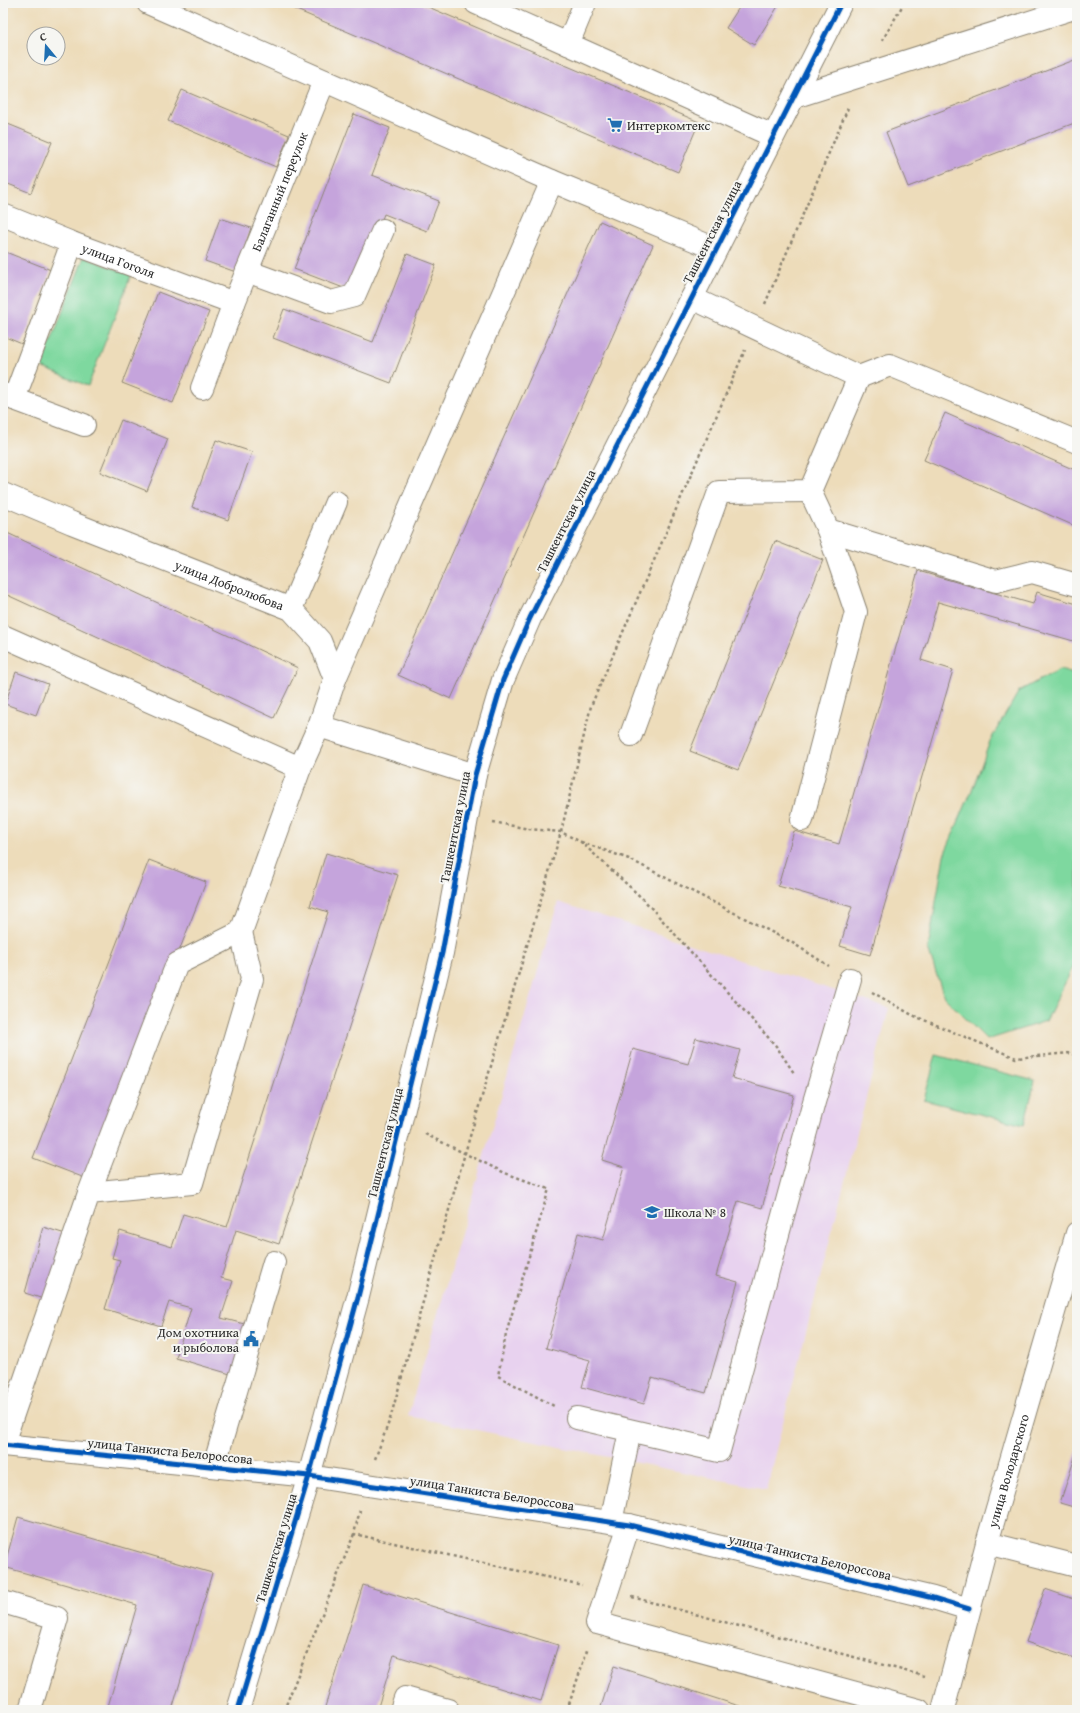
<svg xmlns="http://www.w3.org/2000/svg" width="1080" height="1713" font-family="'Gentium Book Plus',serif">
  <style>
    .built { fill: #e8d2ef }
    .green { fill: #7ed89f; stroke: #548265 }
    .building { fill: #c5a4dc }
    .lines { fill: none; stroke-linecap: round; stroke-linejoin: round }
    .minor-casing { stroke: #8c8472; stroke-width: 24 }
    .path { stroke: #8c8472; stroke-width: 2.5; stroke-dasharray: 3 3; stroke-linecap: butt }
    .minor { stroke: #fff; stroke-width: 22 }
    .cycleway-casing { stroke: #f6f6f2; stroke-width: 8 }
    .cycleway { stroke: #0057b8; stroke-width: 5 }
    .labels { text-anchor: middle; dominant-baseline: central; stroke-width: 4; stroke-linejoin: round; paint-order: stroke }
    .poi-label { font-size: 13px; fill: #2b2b2b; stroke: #f6f6f2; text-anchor: start }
    .street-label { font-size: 13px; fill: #2b2b2b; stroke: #f6f6f2 }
  </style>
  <rect width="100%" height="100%" fill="#f6f6f2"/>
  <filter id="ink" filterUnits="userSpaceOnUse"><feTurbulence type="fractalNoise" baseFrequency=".025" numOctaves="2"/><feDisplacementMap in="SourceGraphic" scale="8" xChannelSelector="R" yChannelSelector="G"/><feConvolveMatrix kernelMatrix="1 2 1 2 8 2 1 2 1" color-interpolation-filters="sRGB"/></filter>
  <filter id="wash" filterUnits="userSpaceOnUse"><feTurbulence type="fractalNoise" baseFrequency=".012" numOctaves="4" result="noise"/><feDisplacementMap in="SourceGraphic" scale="16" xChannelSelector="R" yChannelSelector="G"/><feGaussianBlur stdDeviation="0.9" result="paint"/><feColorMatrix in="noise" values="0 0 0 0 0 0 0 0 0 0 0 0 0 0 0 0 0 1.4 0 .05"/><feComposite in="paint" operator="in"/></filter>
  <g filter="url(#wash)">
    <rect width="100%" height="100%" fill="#eddcba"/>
    <path class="built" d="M558 902 889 1008 766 1489 408 1416Z"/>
    <g class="green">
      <path d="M84 257 131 275 88 386 41 367Z"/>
      <path d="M1060 669 1077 674V959L1046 1021 987 1040 944 997 928 949 944 855 975 783 990 741 1019 691Z"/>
      <path d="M936 1055 1035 1081 1024 1125 924 1100Z"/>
    </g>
    <g id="blocks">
      <g class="building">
        <path d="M280 3H419L699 122 678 172Z"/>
        <path d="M742 3H780L754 45 726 28Z"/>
        <path d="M1077 59V122L908 187 886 132Z"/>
        <path d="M182 90 289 135 276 167 168 121Z"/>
        <path d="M354 114 390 128 372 175 439 201 427 231 384 214 354 292 294 269Z"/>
        <path d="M3 122 52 142 31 193 3 182Z"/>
        <path d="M220 218 251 228 236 272 205 261Z"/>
        <path d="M600 221 653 245 451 699 398 675Z"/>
        <path d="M3 251 51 270 22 344 3 336Z"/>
        <path d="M407 254 436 265 391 383 273 338 284 309 373 342Z"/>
        <path d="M158 292 209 312 173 403 122 383Z"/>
        <path d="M945 413 1077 471V527L924 460Z"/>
        <path d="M121 420 168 439 147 491 100 472Z"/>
        <path d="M216 440 252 452 228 520 192 507Z"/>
        <path d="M3 531 298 668 274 718 3 593Z"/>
        <path d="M775 541 823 560 738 770 690 751Z"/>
        <path d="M918 571 1033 604 1037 592 1077 604V642L938 602 921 660 953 670 870 955 840 946 852 907 778 886 794 831 839 844Z"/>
        <path d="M16 672 48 684 36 715 5 704Z"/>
        <path d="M326 853 398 875 279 1244 236 1230 221 1278 233 1281 221 1318 252 1326 237 1376 176 1358 191 1308 169 1302 161 1326 105 1309 120 1260 112 1258 120 1231 172 1247 183 1214 227 1227 328 912 310 906Z"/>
        <path d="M149 860 206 882 90 1180 33 1158Z"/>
        <path d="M696 1038 740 1050 732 1078 794 1095 762 1208 738 1201 716 1276 738 1282 706 1393 652 1378 644 1404 582 1387 590 1360 546 1348 578 1233 603 1240 624 1167 602 1160 633 1049 688 1064Z"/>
        <path d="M43 1227 72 1236 53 1302 25 1293Z"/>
        <path d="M1077 1451V1508L1060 1503Z"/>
        <path d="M18 1517 212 1573 172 1710H107L137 1605 4 1567Z"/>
        <path d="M363 1585 558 1645 541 1701 394 1655 377 1710H324Z"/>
        <path d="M1045 1589 1077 1600V1659L1026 1642Z"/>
        <path d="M614 1666 752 1710H600Z"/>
      </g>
    </g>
  </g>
  <g filter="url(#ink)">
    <use href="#blocks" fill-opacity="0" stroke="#8c8472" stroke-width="1"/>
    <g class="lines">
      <defs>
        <g id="minor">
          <path d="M148 3 552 181 716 249"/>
          <path d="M476 3 568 44"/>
          <path d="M585 3 568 44 773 136"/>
          <path d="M794 97 1077 7"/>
          <path id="s1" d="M3 215 72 243 234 303"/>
          <path d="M247 271 331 302 354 296 383 230"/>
          <path d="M692 298 859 377 890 365 1077 442"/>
          <path id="s2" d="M202 388 234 303 324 81"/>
          <path d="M3 394 14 399 72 243"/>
          <path d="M14 399 84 425"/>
          <path d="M810 491 828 530 996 581 1032 572 1077 585"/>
          <path id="s3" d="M3 494 72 523 291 609 320 641 335 679 319 726 475 775"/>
          <path d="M291 609 336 502"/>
          <path d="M3 636 300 768 319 726"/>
          <path d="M335 679 552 181"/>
          <path d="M631 735 719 492 810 491 859 377"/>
          <path d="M802 820 856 612 828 530"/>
          <path d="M89 1193 177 964 241 932 300 768"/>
          <path d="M577 1418 719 1451 814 1102 850 979"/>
          <path d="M3 1443 89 1193 192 1183 252 979 241 932"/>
          <path d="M3 1445 309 1476 629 1525 933 1598 969 1609"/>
          <path d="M214 1466 274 1262"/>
          <path d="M611 1522 630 1431"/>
          <path d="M629 1525 597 1623 919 1710"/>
          <path d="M987 1543 1077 1566"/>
          <path d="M3 1602 57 1618 30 1710"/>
          <path d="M238 1710 309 1476 358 1297 442 953 475 775 503 680 530 618 841 3"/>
          <path d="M401 1710 405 1698 448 1710"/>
          <path id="s4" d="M943 1710 987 1543 1077 1233"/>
        </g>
      </defs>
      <use href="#minor" class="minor-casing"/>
      <g class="path">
        <path d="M882 41 904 3"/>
        <path d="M765 304 848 108"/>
        <path d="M493 822 529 829 561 832 581 842 644 900 776 1046 794 1073"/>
        <path d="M581 842 629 859 791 942 829 966"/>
        <path d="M872 992 912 1015 1016 1058 1069 1053 1077 1055"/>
        <path d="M425 1134 505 1173 549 1189 506 1334 498 1376 554 1406"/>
        <path d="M375 1459 390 1419 465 1153 561 832 591 706 745 350"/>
        <path d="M360 1510 354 1534 582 1585"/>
        <path d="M632 1597 924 1676"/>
        <path d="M284 1710 354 1534"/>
        <path d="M567 1710 588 1648"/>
      </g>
      <use href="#minor" class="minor"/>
      <defs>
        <g id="cycleway">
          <path d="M3 1445 309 1476 629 1525 933 1598 969 1609"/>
          <path d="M238 1710 309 1476 358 1297 442 953 475 775 503 680 530 618 841 3"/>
        </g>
      </defs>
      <use href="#cycleway" class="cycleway-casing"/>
      <use href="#cycleway" class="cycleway"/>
    </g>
  </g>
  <defs>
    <symbol id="supermarket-bare" viewBox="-9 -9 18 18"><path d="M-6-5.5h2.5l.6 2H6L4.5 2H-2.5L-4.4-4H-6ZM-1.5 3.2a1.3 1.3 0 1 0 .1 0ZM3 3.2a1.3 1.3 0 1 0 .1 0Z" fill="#1f6fb2" stroke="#f6f6f2" stroke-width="2.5" paint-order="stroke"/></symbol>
    <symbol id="school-bare" viewBox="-9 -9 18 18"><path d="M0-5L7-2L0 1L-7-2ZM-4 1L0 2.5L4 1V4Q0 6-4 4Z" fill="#1f6fb2" stroke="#f6f6f2" stroke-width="2.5" paint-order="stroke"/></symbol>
    <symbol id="civic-bare" viewBox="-9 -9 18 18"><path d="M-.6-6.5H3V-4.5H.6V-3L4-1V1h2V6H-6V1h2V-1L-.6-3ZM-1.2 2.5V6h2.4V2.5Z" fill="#1f6fb2" stroke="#f6f6f2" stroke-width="2.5" paint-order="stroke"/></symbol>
  </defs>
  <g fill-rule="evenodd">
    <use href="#supermarket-bare" x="604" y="114" width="22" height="22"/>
    <use href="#school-bare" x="641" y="1201" width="22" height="22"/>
    <use href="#civic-bare" x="240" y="1328" width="22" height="22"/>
  </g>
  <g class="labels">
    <g class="poi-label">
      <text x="627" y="125">Интеркомтекс</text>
      <text x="664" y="1212">Школа № 8</text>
      <text x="239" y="1332" text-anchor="end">Дом охотника<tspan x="239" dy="15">и рыболова</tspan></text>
    </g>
    <g class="street-label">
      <text stroke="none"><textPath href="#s2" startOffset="211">Балаганный переулок</textPath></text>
      <text transform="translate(712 232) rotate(-63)">Ташкентская улица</text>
      <text stroke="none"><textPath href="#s1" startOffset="124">улица Гоголя</textPath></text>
      <text transform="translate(566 521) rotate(-63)">Ташкентская улица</text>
      <text stroke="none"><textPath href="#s3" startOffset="244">улица Добролюбова</textPath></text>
      <text transform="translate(455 827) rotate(-79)">Ташкентская улица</text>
      <text transform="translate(385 1143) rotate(-76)">Ташкентская улица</text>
      <text transform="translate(170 1451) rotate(6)">улица Танкиста Белороссова</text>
      <text stroke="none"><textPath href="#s4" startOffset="248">улица Володарского</textPath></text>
      <text transform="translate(492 1493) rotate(9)">улица Танкиста Белороссова</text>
      <text transform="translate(276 1548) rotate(-73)">Ташкентская улица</text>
      <text transform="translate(810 1557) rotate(13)">улица Танкиста Белороссова</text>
    </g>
  </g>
  <rect width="1080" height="1713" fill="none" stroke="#f6f6f2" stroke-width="16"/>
  <g transform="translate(46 46) rotate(342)"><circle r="19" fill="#f6f6f2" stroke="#a5a5a2"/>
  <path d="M0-3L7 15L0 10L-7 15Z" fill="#1f6fb2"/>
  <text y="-6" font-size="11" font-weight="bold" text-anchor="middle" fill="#2b2b2b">С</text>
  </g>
</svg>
